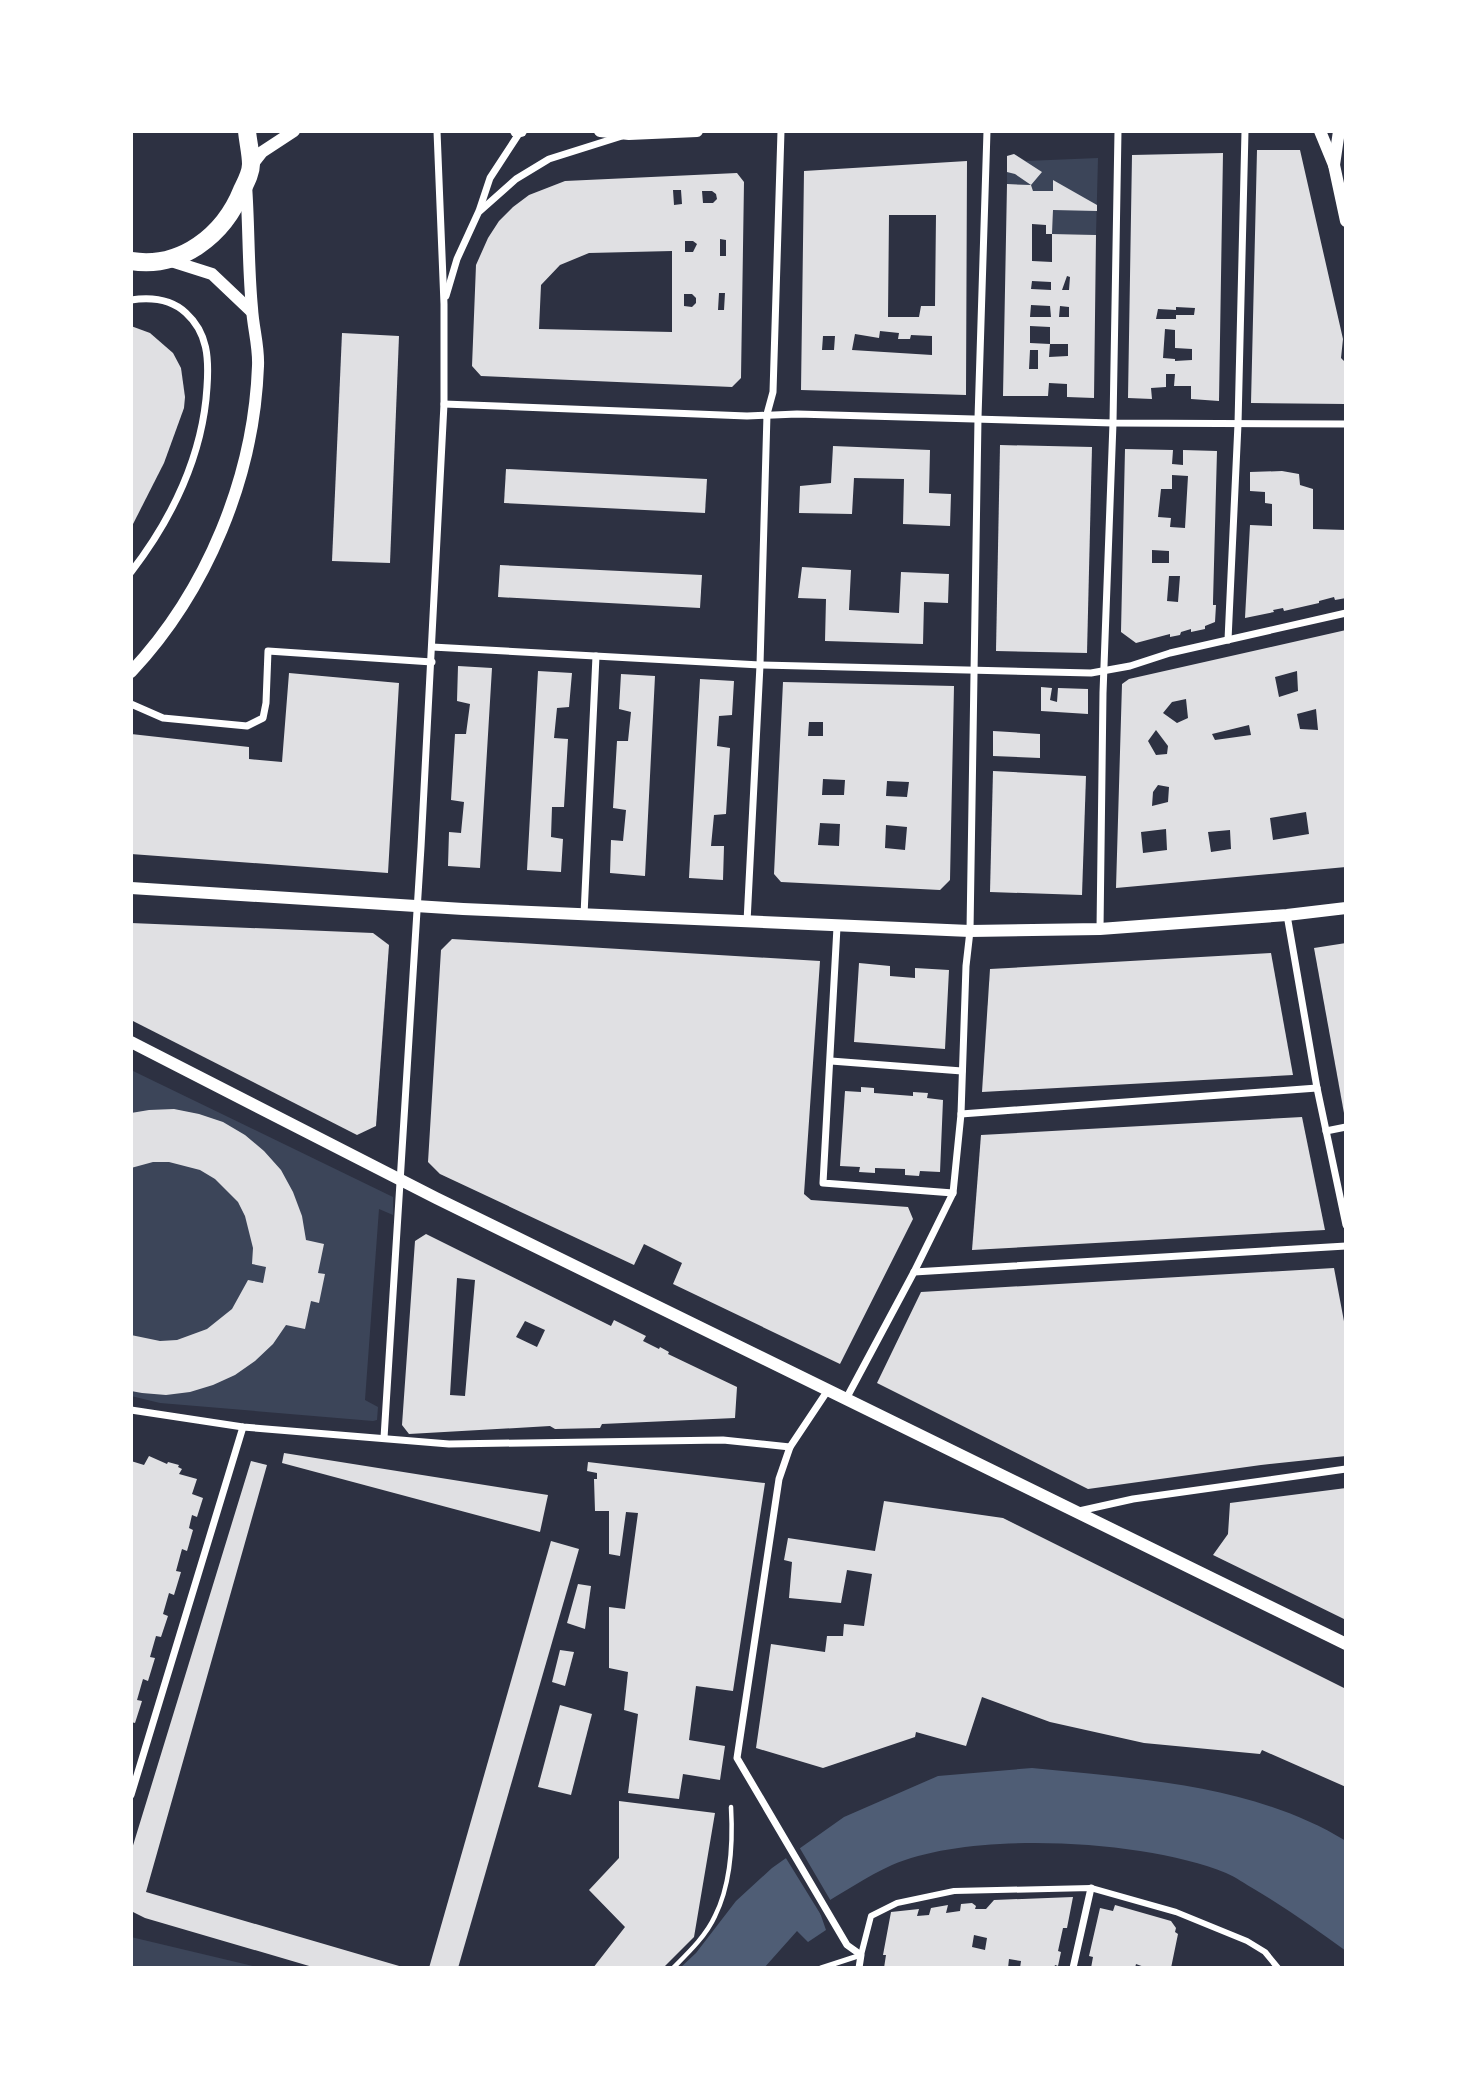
<svg xmlns="http://www.w3.org/2000/svg" width="1477" height="2099" font-family="'Archivo Narrow',sans-serif">
  <style>
    .green { fill: #3c4559 }
    .water { fill: #4f5d75 }
    .pier { fill: #2d3142 }
    .building { fill: #e0e0e3; fill-rule: evenodd }
    .lines { fill: none; stroke-linecap: round; stroke-linejoin: round }
    .path { stroke: #fff; stroke-width: 4.5 }
    .service { stroke: #fff; stroke-width: 5 }
    .pedestrian { stroke: #fff; stroke-width: 6 }
    .minor { stroke: #fff; stroke-width: 7 }
    .tertiary { stroke: #fff; stroke-width: 12 }
    .primary { stroke: #fff; stroke-width: 18 }
  </style>
  <rect width="100%" height="100%" fill="#2d3142"/>
  <g class="green">
    <path d="M1014 154 1026 161 1098 158 1096 235 1052 234 1053 210 1033 191 1031 185 1007 184V156Z"/>
    <path d="M131 1070 393 1197V1215L379 1209 365 1400 378 1407 377 1420 373 1421 160 1403 131 1396Z"/>
    <path d="M131 1937 261 1968H131Z"/>
  </g>
  <path class="water" d="M1032 1768C1138 1779 1253 1784 1346 1841V1951C1316 1929 1286 1908 1254 1889 1245 1884 1236 1877 1226 1873 1146 1840 973 1830 892 1865 867 1876 843 1893 818 1907L826 1930 808 1942 797 1931 764 1968H680L696 1953 736 1901 772 1868 844 1817 938 1776Z"/>
  <path class="pier" d="M798 1845 832 1903 822 1909 829 1928 784 1855Z"/>
  <g class="building">
    <path d="M1257 150H1300L1343 339 1341 358 1346 363V404L1251 403Z"/>
    <path d="M1223 153 1219 401 1191 399V386H1174L1175 374H1166V387L1151 388 1152 399 1128 398 1132 155ZM1176 307 1195 308 1194 315H1176V319H1156L1158 309 1176 310ZM1165 329 1175 330V348L1192 349V360L1175 361V359L1163 358Z"/>
    <path d="M1014 154 1042 172 1031 185 1033 191H1053V180L1097 205V211L1053 210 1052 234H1046V225L1032 224V261L1052 262V234L1096 235 1094 398 1067 397V384L1049 383 1048 396H1003L1007 184 1031 185 1015 174 1007 172V156ZM1067 276 1070 277 1069 290H1062ZM1032 281 1051 282V290L1031 289ZM1031 305 1050 306 1051 317H1030ZM1060 306 1069 307V317H1059ZM1030 326 1050 327V344H1068V356L1049 357 1050 344 1030 343ZM1030 350H1038V369H1029Z"/>
    <path d="M967 161 966 395 801 390 804 171ZM889 215H936L935 306H921L919 317H888ZM880 331 899 333 898 339H910L911 335 932 336V355L852 350 855 334 879 338ZM823 336H835L834 350H822Z"/>
    <path d="M737 173 744 182 741 378 732 387 481 376 472 366 476 265 488 238 499 221 513 207 529 195 565 181ZM673 190H681L682 204 674 205ZM702 191H712L716 194 717 199 713 203H703ZM720 239 726 240V256H720ZM685 241H693L697 244 693 252H685ZM672 251V332L539 329 541 285 560 265 589 253ZM719 293H725L724 310H718ZM684 294H692L696 298V303L692 307 684 306Z"/>
    <path d="M131 326 150 333 173 353 181 368 185 397 184 408 164 463 131 528Z"/>
    <path d="M342 333 399 336 390 563 332 561Z"/>
    <path d="M1000 445 1092 447 1087 653 996 651Z"/>
    <path d="M833 446 930 450 929 493 951 494 950 526 903 524 904 479 854 478 852 514 799 513 800 486 831 483Z"/>
    <path d="M1125 449 1173 450 1172 464 1183 465V450L1217 451 1213 602V605H1216L1215 622 1205 626V629L1191 632V629L1181 632 1180 635 1170 637V634L1166 635 1136 643 1121 632ZM1172 475 1188 476 1185 528 1170 527 1171 518 1158 517 1161 489H1172ZM1152 550 1169 551V563H1152ZM1169 576H1180L1178 602 1167 601Z"/>
    <path d="M506 469 707 479 705 513 504 503Z"/>
    <path d="M1282 471 1299 474 1300 485 1313 489V529L1346 530V598L1335 600 1334 597 1319 601V603L1284 611 1283 608 1273 610 1274 612 1245 618 1250 525 1272 526V504L1265 503V492L1250 491V472Z"/>
    <path d="M500 565 702 575 700 608 498 597Z"/>
    <path d="M802 567 851 570 849 610 899 613 901 572 949 574 948 603 924 602 923 644 825 641 826 599 798 598Z"/>
    <path d="M1346 630V867L1116 888 1122 684 1129 679ZM1297 671 1298 691 1279 697 1275 677ZM1186 699 1188 718 1177 723 1163 713 1172 702ZM1316 709 1318 730 1300 729 1297 714ZM1249 725 1251 735 1215 740 1212 734ZM1156 730 1168 746 1167 754 1156 755 1148 741ZM1158 785 1169 787 1168 802 1152 806 1153 792ZM1306 812 1309 834 1273 840 1270 818ZM1166 829 1167 850 1143 853 1141 832ZM1230 830 1231 849 1211 852 1208 832Z"/>
    <path d="M458 666 492 668 480 868 448 866 449 832 461 833 464 802 451 800 455 734H466L470 704 457 701Z"/>
    <path d="M538 671 572 673 569 707 557 708 554 738 568 739 564 807H552L551 837 563 839 561 872 527 870Z"/>
    <path d="M289 673 399 683 388 873 131 854V734L249 747V759L282 762Z"/>
    <path d="M621 674 655 676 645 876 610 873 611 840 623 841 626 810 613 808 617 741H628L631 712 619 709Z"/>
    <path d="M700 679 734 681 732 715 719 716 717 746 730 748 726 814 714 815 711 846H724L723 880 689 878Z"/>
    <path d="M783 682 954 686 950 880 940 890 781 882 774 874ZM809 722H823V736H808ZM823 779 845 780 844 795H822ZM887 781 909 782 907 797 886 796ZM820 823 840 824 839 846 818 845ZM886 825 907 827 905 850 885 848Z"/>
    <path d="M1041 687 1052 688 1050 700 1057 702 1058 688 1088 689V714L1041 711Z"/>
    <path d="M993 731 1040 734V758L993 756Z"/>
    <path d="M993 771 1086 776 1082 895 990 892Z"/>
    <path d="M131 923 373 933 389 945 376 1126 357 1135 131 1020Z"/>
    <path d="M452 939 820 961 804 1194 811 1200 908 1207 913 1219 840 1364 673 1284 682 1263 644 1244 634 1265 440 1174 428 1162 441 950Z"/>
    <path d="M1346 943V1113H1344L1314 948Z"/>
    <path d="M1271 953 1293 1075 982 1092 990 969Z"/>
    <path d="M859 963 890 966V976L915 978V968L949 970 945 1049 854 1042Z"/>
    <path d="M861 1087 874 1088V1093L913 1096V1092L928 1093 927 1098 943 1100 940 1172 920 1171 919 1176 905 1175V1169L875 1168V1173L859 1172 860 1167 840 1166 845 1091 861 1092Z"/>
    <path d="M174 1109 199 1114 223 1122 245 1135 264 1151 281 1170 293 1192 302 1216 306 1240 324 1244 318 1273 325 1274 319 1303 311 1301 305 1329 286 1325 273 1344 255 1361 235 1375 213 1385 190 1392 166 1395 142 1393 131 1391V1335L160 1341 177 1340 207 1329 232 1309 248 1280 263 1283 266 1267 252 1264 253 1248 245 1216 238 1202 215 1179 200 1170 169 1162H153L131 1168V1113L149 1110Z"/>
    <path d="M1302 1117 1325 1230 972 1250 981 1135Z"/>
    <path d="M426 1234 611 1326 614 1320 646 1336 643 1341 659 1349 660 1347 669 1352 668 1354 737 1387 735 1418 602 1424 600 1428 555 1429 550 1426 409 1434 402 1425 415 1241ZM457 1278 475 1280 465 1396 450 1395ZM525 1321 545 1330 537 1347 516 1337Z"/>
    <path d="M1334 1268 1346 1332V1456L1261 1465 1088 1489 877 1383 921 1292Z"/>
    <path d="M284 1453 548 1495 540 1532 282 1463Z"/>
    <path d="M149 1456 167 1464 168 1462 179 1465 178 1467 182 1469 179 1474 197 1479 192 1494 203 1498 197 1517 192 1515 189 1528 193 1530 187 1551 182 1549 176 1571 181 1572 174 1595 169 1593 163 1614 168 1616 161 1637 156 1636 150 1657 155 1658 148 1681 143 1679 137 1700 142 1701 135 1723 131 1722V1461L144 1465Z"/>
    <path d="M251 1461 267 1465 146 1892 406 1968H316L145 1918 131 1911V1852Z"/>
    <path d="M588 1462 765 1483 733 1691 696 1686 689 1740 725 1746 720 1780 683 1774 679 1799 628 1793 638 1714 624 1710 628 1672 609 1668V1607L625 1609 638 1513 626 1512 620 1556 609 1554V1511H595L594 1479H597V1473L587 1471Z"/>
    <path d="M1346 1488V1620L1213 1555 1228 1534 1230 1503Z"/>
    <path d="M884 1501 1003 1518 1346 1689V1787L1262 1750 1260 1754 1144 1743 1050 1722 982 1697 966 1746 916 1732 915 1737 823 1768 756 1748 771 1644 825 1652 827 1636H843L844 1624 864 1626 872 1574 847 1570 841 1603 789 1598 792 1562 784 1560 788 1538 875 1551Z"/>
    <path d="M551 1541 579 1549 458 1968H429Z"/>
    <path d="M578 1584 591 1586 585 1629 567 1623Z"/>
    <path d="M560 1650 574 1652 565 1686 552 1682Z"/>
    <path d="M560 1705 592 1714 571 1795 538 1787Z"/>
    <path d="M619 1801 715 1813 694 1937 663 1968H593L625 1927 589 1890 619 1858Z"/>
    <path d="M1073 1897 1067 1928H1063L1058 1951 1061 1952 1058 1966 1055 1965 1054 1968H1020L1021 1961 1009 1959 1008 1968H884L886 1955H883L891 1912 919 1909 917 1916 929 1915 931 1908 948 1905 946 1913 960 1911 961 1904 972 1903 976 1906 975 1909H986L994 1900ZM974 1935 987 1938 985 1950 972 1947Z"/>
    <path d="M1115 1905 1171 1921 1176 1928 1175 1932 1178 1934 1171 1968H1147L1136 1964 1135 1968H1091L1093 1957 1089 1956 1100 1908 1113 1911Z"/>
  </g>
  <g class="lines">
    <path class="path" d="M673 1968C688 1953 706 1936 715 1916 731 1884 733 1842 731 1807"/>
    <path class="service" d="M821 1968 861 1955"/>
    <path class="pedestrian" d="M861 1955 871 1916 897 1903 954 1891 1091 1888 1176 1912 1247 1941 1265 1952 1278 1968"/>
    <g class="minor">
      <path d="M480 211 516 179 549 159 622 136"/>
      <path d="M446 296 457 259 479 211 490 178 520 132"/>
      <path d="M131 300C151 297 171 299 186 313 208 333 209 359 207 387 203 455 172 519 131 572"/>
      <path d="M444 404 747 416 797 414 1113 423 1346 424"/>
      <path d="M1228 640 1238 424 1245 131"/>
      <path d="M432 647 760 665 1091 673 1130 666 1170 653 1346 613"/>
      <path d="M131 704 163 718 247 726 263 718 266 703 268 651 432 662"/>
      <path d="M584 915 596 656"/>
      <path d="M1287 915 1317 1088 1346 1225"/>
      <path d="M747 922 760 665 767 414 773 392 781 131"/>
      <path d="M837 927 823 1183 953 1193"/>
      <path d="M1100 929 1103 693 1113 423 1118 131"/>
      <path d="M831 1061 962 1071"/>
      <path d="M961 1114 1317 1088"/>
      <path d="M1326 1131 1346 1127"/>
      <path d="M914 1272 1346 1246"/>
      <path d="M828 1390 790 1447 779 1479 737 1758 847 1945 861 1955 859 1968"/>
      <path d="M846 1399 914 1272 953 1193 961 1114 966 966 970 931 978 418 987 131"/>
      <path d="M131 1410 243 1427 449 1444 723 1440 790 1447"/>
      <path d="M384 1438 421 847 444 404V304L437 131"/>
      <path d="M1079 1511 1133 1499 1346 1469"/>
      <path d="M131 1795 243 1427"/>
      <path d="M1073 1968 1091 1888"/>
    </g>
    <g class="tertiary">
      <path d="M516 131H521"/>
      <path d="M600 131 629 134 697 131"/>
      <path d="M1320 131 1334 165 1346 221"/>
      <path d="M1334 165 1339 131"/>
      <path d="M251 166 262 152 294 131"/>
      <path d="M168 260 212 274 252 312"/>
      <path d="M131 672C207 591 254 477 258 366 259 346 253 328 252 308 248 267 249 226 246 185"/>
      <path d="M131 888 463 909 970 931 1100 929 1287 915 1346 908"/>
      <path d="M131 1042 436 1198 1346 1644"/>
    </g>
    <path class="primary" d="M131 261C181 269 224 235 242 190 246 182 251 173 251 164 251 154 248 142 247 131"/>
  </g>
  <rect width="1477" height="2099" fill="none" stroke="#ffffff" stroke-width="266"/>
</svg>
